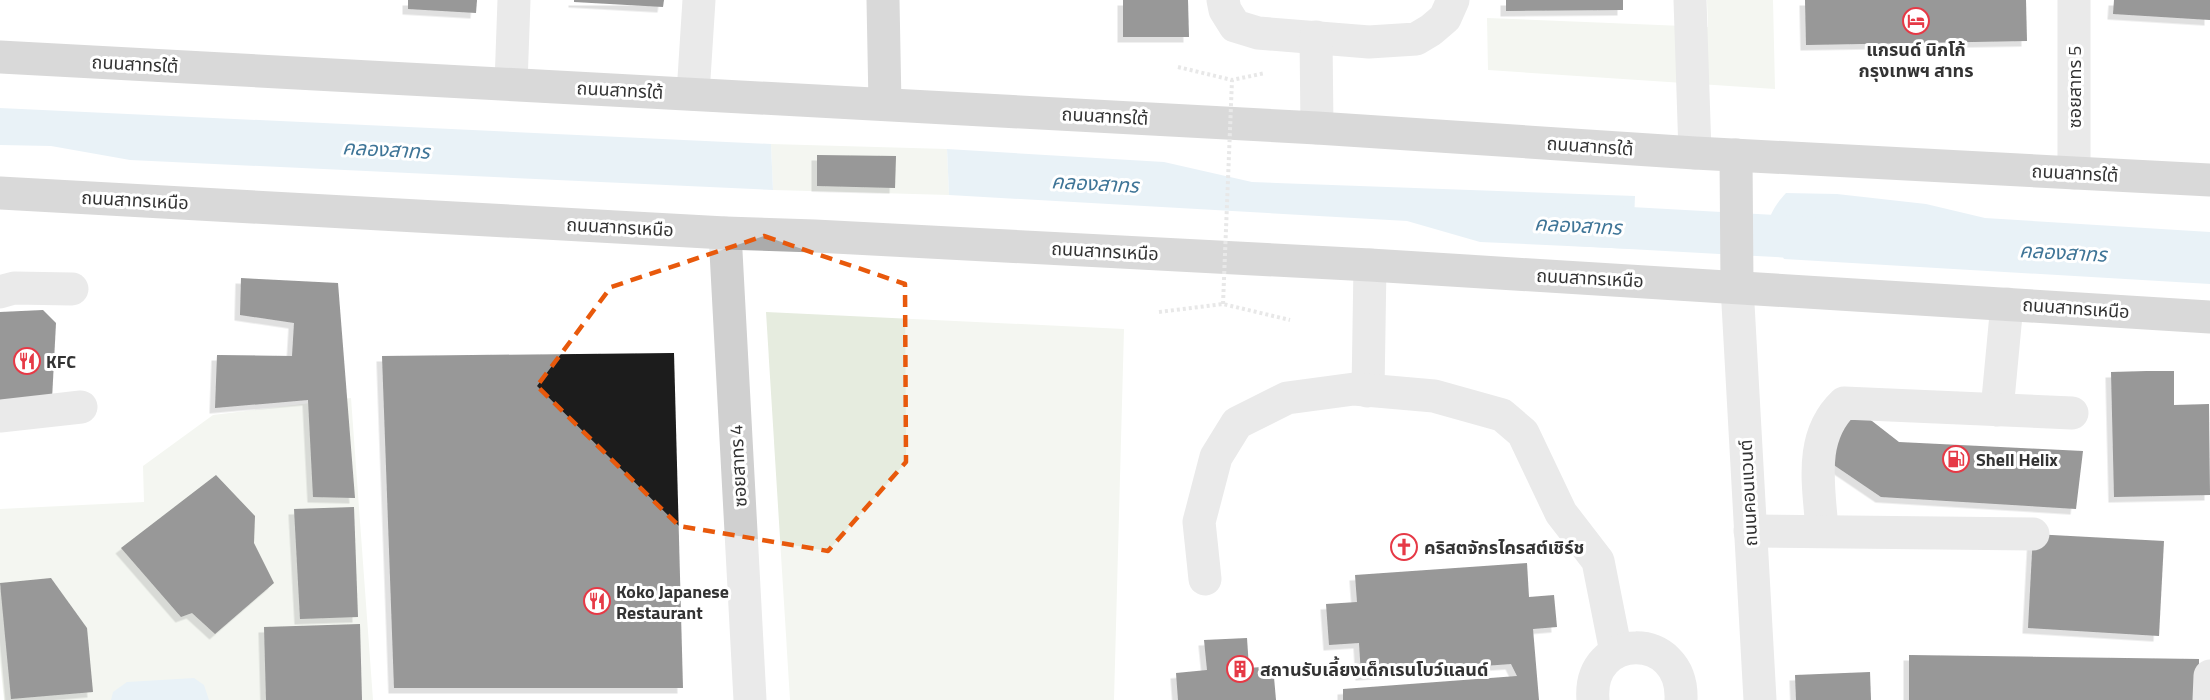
<svg xmlns="http://www.w3.org/2000/svg" width="2210" height="700" font-family="'Titillium Web','Noto Sans Thai',sans-serif">
  <style>
    .green { fill: #e6ecdf }
    .water { fill: #cfe2ee }
    .lines { fill: none; stroke-linecap: round; stroke-linejoin: round }
    .canal { stroke: #cfe2ee; stroke-width: 42 }
    .building { fill: #1a1a1a; filter: url(#shadow) }
    .path { stroke: #cdcdcd; stroke-width: 4; stroke-dasharray: 3 3; stroke-linecap: butt }
    .minor { stroke: #d0d0d0; stroke-width: 33 }
    .major { stroke: #ababab; stroke-width: 33 }
    .path-bridge { stroke: #cdcdcd; stroke-width: 4; stroke-dasharray: 3 3; stroke-linecap: butt }
    .marked { fill: none; stroke: #e8590c; stroke-width: 4.5; stroke-dasharray: 12 8; stroke-linejoin: round }
    .labels { text-anchor: middle; dominant-baseline: central; stroke-width: 6; stroke-linejoin: round; paint-order: stroke }
    .poi-label { font-size: 18px; font-weight: bold; fill: #333; stroke: #fff; text-anchor: start }
    .street-label { font-size: 18px; fill: #333; stroke: #fff }
    .water-label { font-size: 20px; font-style: italic; fill: #3f7597; stroke: #fff }
  </style>
  <defs>
    <filter id="shadow"><feDropShadow dx="-5.5" dy="5.5" stdDeviation="0" flood-color="#0004"/></filter>
  </defs>
  <rect width="100%" height="100%" fill="#fff"/>
  <g class="green">
    <path d="M1707 0H1773L1775 89 1488 70 1487 18 1708 27Z"/>
    <path d="M771 144 947 149 949 195 773 190Z"/>
    <path d="M766 312 1124 329 1114 700H790Z"/>
    <path d="M351 398 373 700H4L0 663V509L144 502 143 466 213 415Z"/>
  </g>
  <g class="water">
    <path d="M0 108 771 144 773 190 130 160 51 146 0 145Z"/>
    <path d="M947 149 1164 162 1252 182 1635 196 1633 249 1480 242 1407 221 949 195Z"/>
    <path d="M1786 193 1837 194 1926 204 1985 218 2210 232V284L1784 259 1767 229C1770 213 1775 205 1786 193Z"/>
    <path d="M194 678 204 685 209 700H111L113 692 127 682Z"/>
  </g>
  <g class="lines">
    <path class="canal" d="M1576 225 1828 239"/>
  </g>
  <g class="building">
    <path d="M408 0H477L476 13 408 9Z"/>
    <path d="M574 0H664L663 7 574 2Z"/>
    <path d="M1123 0H1188L1189 37H1123Z"/>
    <path d="M1506 0H1623V10L1506 11Z"/>
    <path d="M1805 0H2026L2027 41 1806 45Z"/>
    <path d="M2114 0H2210V20L2113 14Z"/>
    <path d="M817 155 896 156 895 188 817 186Z"/>
    <path d="M241 278 338 283 355 498 313 497 308 400 215 408 217 355 292 356 294 323 240 315Z"/>
    <path d="M43 310 56 323 52 399 0 400V312Z"/>
    <path d="M674 353 683 688H394L382 356Z"/>
    <path d="M2147 371H2174V405L2209 404 2210 495 2114 497 2111 372Z"/>
    <path d="M1854 407 1899 442 2083 451 2076 509 1881 497 1822 457Z"/>
    <path d="M216 475 255 516 254 543 274 583 215 634 192 613 181 617 121 548Z"/>
    <path d="M354 507 358 617 300 619 294 509Z"/>
    <path d="M2033 534 2164 541 2159 636 2028 628Z"/>
    <path d="M1527 563 1529 597 1554 595 1557 627 1533 629 1539 700H1343V689L1517 676 1511 664 1361 675 1359 643 1329 645 1326 604 1357 602 1355 575Z"/>
    <path d="M51 578 87 628 93 692 11 699 0 583Z"/>
    <path d="M360 624 362 700H266L264 627Z"/>
    <path d="M1247 638 1249 668 1273 666 1276 700H1178L1176 673 1207 670 1204 640Z"/>
    <path d="M1909 655 2199 659V700H1909Z"/>
    <path d="M1870 672 1871 700H1796L1795 675Z"/>
  </g>
  <g class="lines">
    <g class="path">
      <path d="M1178 67 1232 80 1265 73"/>
      <path d="M1159 312 1223 304 1290 320"/>
    </g>
    <g class="minor">
      <path d="M1223 0 1225 10 1235 26 1258 33 1369 42 1416 39 1431 30 1445 18 1453 0"/>
      <path d="M1690 0 1695 153"/>
      <path d="M1316 37 1317 128"/>
      <path d="M511 84 514 0"/>
      <path d="M693 94 699 0"/>
      <path d="M2074 173V0"/>
      <path d="M725 233 750 700"/>
      <path d="M1737 286 1760 700"/>
      <path d="M0 292 14 288 72 289"/>
      <path d="M1368 391 1370 265"/>
      <path d="M1997 410 2007 304"/>
      <path d="M0 416 81 407"/>
      <path d="M1822 530C1819 486 1808 437 1844 403L2072 413"/>
      <path d="M1750 531 2033 534"/>
      <path d="M1205 579 1199 522 1216 457 1237 423 1287 398 1354 389 1434 396 1502 415 1523 433 1561 513 1598 561 1616 652"/>
      <path d="M1593 700C1587 631 1684 630 1681 700"/>
      <path d="M2209 700 2210 676"/>
    </g>
    <g class="major">
      <path d="M883 0 885 104"/>
      <path d="M0 57 1317 128 1695 153 2210 180"/>
      <path d="M1736 155 1737 286"/>
      <path d="M0 193 725 233 815 236 1370 265 2210 317"/>
    </g>
    <path class="path-bridge" d="M1223 304 1232 80"/>
  </g>
  <path d="M0 0H2210V700H0ZM764 236 905 284 906 462 828 551 679 526 537 386 611 287Z" fill="#fff" fill-opacity=".55" fill-rule="evenodd"/>
  <path class="marked" d="M764 236 905 284 906 462 828 551 679 526 537 386 611 287Z"/>
  <defs>
    <symbol id="hotel-ring" viewBox="-11 -11 22 22"><circle r="9.5" fill="#fff" stroke="#e63946" stroke-width="1.5"/><path d="M-6-4.5h1.5V1H6V5H4.5V3h-9V5H-6ZM-4 0a1.8 1.8 0 1 1 3.6 0ZM.5 0V-2.5h3Q6-2.5 6 0Z" fill="#e63946"/></symbol>
    <symbol id="restaurant-ring" viewBox="-11 -11 22 22"><circle r="9.5" fill="#fff" stroke="#e63946" stroke-width="1.5"/><path d="M-5-6h1v4h1v-4h1v4h1v-4h1v5L-1.5 .5V6h-2V.5L-5-1ZM5-6V6H3V1.5H1.5Q1.5-4 5-6Z" fill="#e63946"/></symbol>
    <symbol id="fuel-ring" viewBox="-11 -11 22 22"><circle r="9.5" fill="#fff" stroke="#e63946" stroke-width="1.5"/><path d="M-5.5-6h7V0h2V4h1.3V-2.5L3-4.5l.8-.8L6-3V5H2.5V1h-1V6h-7ZM-4.2-4.7v3.2H.2V-4.7Z" fill="#e63946"/></symbol>
    <symbol id="church-ring" viewBox="-11 -11 22 22"><circle r="9.5" fill="#fff" stroke="#e63946" stroke-width="1.5"/><path d="M-1.2-6h2.4v3.5h3.3v2.4h-3.3V6h-2.4V-.1h-3.3v-2.4h3.3Z" fill="#e63946"/></symbol>
    <symbol id="building-ring" viewBox="-11 -11 22 22"><circle r="9.5" fill="#fff" stroke="#e63946" stroke-width="1.5"/><path d="M-4-6H4V6H1V3H-1V6H-4ZM-2.5-4.3h1.7v1.8h-1.7ZM.8-4.3h1.7v1.8H.8ZM-2.5-1h1.7V.8h-1.7ZM.8-1h1.7V.8H.8Z" fill="#e63946"/></symbol>
  </defs>
  <g fill-rule="evenodd">
    <use href="#hotel-ring" x="1901" y="6" width="30" height="30"/>
    <use href="#restaurant-ring" x="12" y="346" width="30" height="30"/>
    <use href="#fuel-ring" x="1941" y="444" width="30" height="30"/>
    <use href="#church-ring" x="1389" y="532" width="30" height="30"/>
    <use href="#restaurant-ring" x="582" y="586" width="30" height="30"/>
    <use href="#building-ring" x="1225" y="654" width="30" height="30"/>
  </g>
  <g class="labels">
    <g class="poi-label">
      <text x="1916" y="49" text-anchor="middle">แกรนด์ นิกโก้<tspan x="1916" dy="21">กรุงเทพฯ สาทร</tspan></text>
      <text x="46" y="361">KFC</text>
      <text x="1976" y="459">Shell Helix</text>
      <text x="1424" y="547">คริสตจักรไครสต์เชิร์ช</text>
      <text x="616" y="591">Koko Japanese<tspan x="616" dy="21">Restaurant</tspan></text>
      <text x="1260" y="669">สถานรับเลี้ยงเด็กเรนโบว์แลนด์</text>
    </g>
    <g class="street-label">
      <text transform="translate(135 64) rotate(3)">ถนนสาทรใต้</text>
      <text transform="translate(2074 87) rotate(-90)">ซอยสาทร 5</text>
      <text transform="translate(620 90) rotate(3)">ถนนสาทรใต้</text>
      <text transform="translate(1105 116) rotate(3)">ถนนสาทรใต้</text>
      <text transform="translate(1590 146) rotate(4)">ถนนสาทรใต้</text>
      <text transform="translate(2075 173) rotate(3)">ถนนสาทรใต้</text>
      <text transform="translate(135 200) rotate(3)">ถนนสาทรเหนือ</text>
      <text transform="translate(620 227) rotate(3)">ถนนสาทรเหนือ</text>
      <text transform="translate(1105 251) rotate(3)">ถนนสาทรเหนือ</text>
      <text transform="translate(1590 278) rotate(3)">ถนนสาทรเหนือ</text>
      <text transform="translate(2076 308) rotate(4)">ถนนสาทรเหนือ</text>
      <text transform="translate(738 466) rotate(-93)">ซอยสาทร 4</text>
      <text transform="translate(1748 493) rotate(-93)">ถนนคอนแวนต์</text>
    </g>
    <g class="water-label">
      <text transform="translate(386 149) rotate(3)">คลองสาทร</text>
      <text transform="translate(1095 183) rotate(3)">คลองสาทร</text>
      <text transform="translate(1578 225) rotate(3)">คลองสาทร</text>
      <text transform="translate(2063 252) rotate(3)">คลองสาทร</text>
    </g>
  </g>
</svg>
